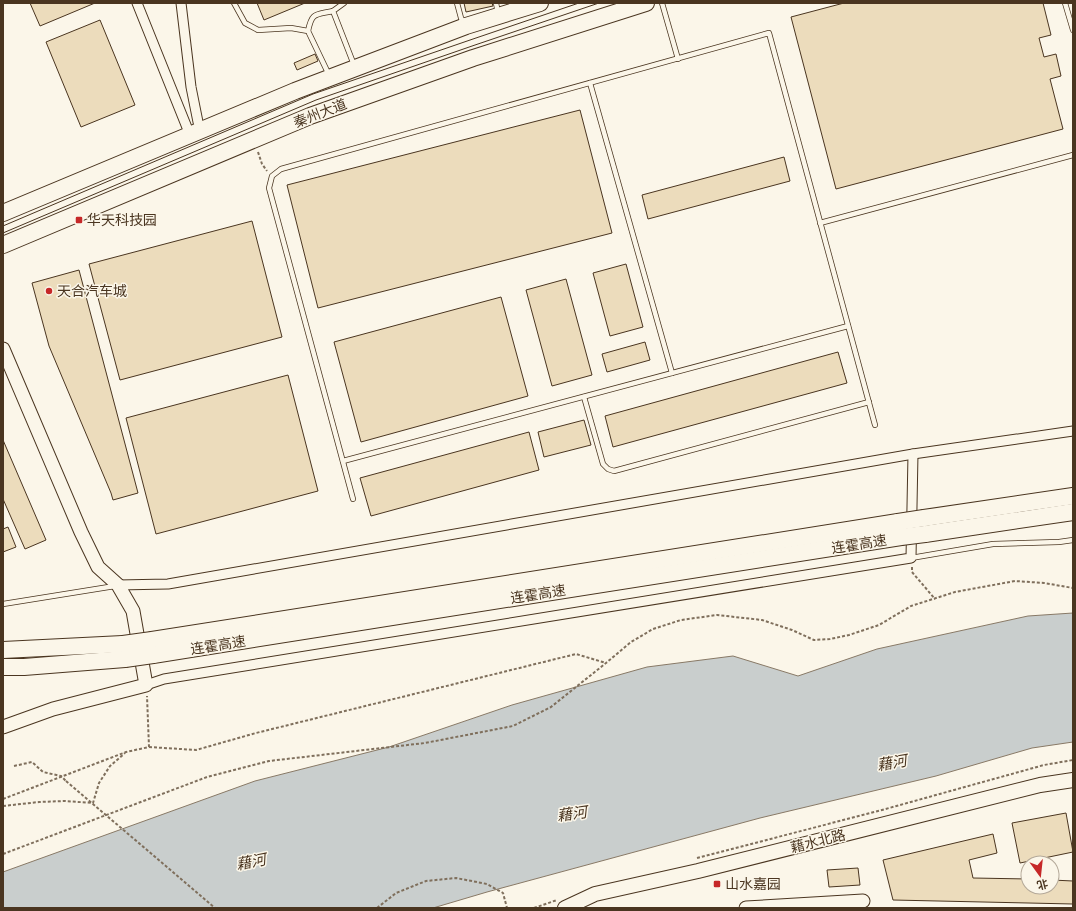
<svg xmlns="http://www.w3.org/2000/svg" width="1076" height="911" font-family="'DM Sans','Noto Sans SC',sans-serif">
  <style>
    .water { fill: #c9cecd; stroke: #887966 }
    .building { fill: #ecdcbc; stroke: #4a3520 }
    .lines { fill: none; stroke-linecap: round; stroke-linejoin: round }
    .lane-casing { stroke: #4a3520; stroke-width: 6 }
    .street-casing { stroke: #4a3520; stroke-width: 11 }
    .secondary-casing { stroke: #4a3520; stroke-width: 15 }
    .primary-casing { stroke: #4a3520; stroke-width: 16 }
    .highway-casing { stroke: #4a3520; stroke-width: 18 }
    .path { stroke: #7f6f5c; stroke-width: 2; stroke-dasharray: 3 2; stroke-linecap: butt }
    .lane { stroke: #fbf6e9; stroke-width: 4.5 }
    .street { stroke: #fbf6e9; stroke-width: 9 }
    .secondary { stroke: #fbf6e9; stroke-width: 13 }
    .primary { stroke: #fbf6e9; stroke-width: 14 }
    .highway { stroke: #fbf6e9; stroke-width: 16 }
    .tram { stroke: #4a3520; stroke-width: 1 }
    .highway-bridge-casing { stroke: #4a3520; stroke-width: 18; stroke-linecap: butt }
    .path-bridge { stroke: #7f6f5c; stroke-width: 2; stroke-dasharray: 3 2; stroke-linecap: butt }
    .highway-bridge { stroke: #fbf6e9; stroke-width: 16 }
    .poi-dot { fill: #c62828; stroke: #fbf6e9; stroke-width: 1.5 }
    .labels { text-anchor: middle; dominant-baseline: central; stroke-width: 3; stroke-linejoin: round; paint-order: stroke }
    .street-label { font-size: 14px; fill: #4a3520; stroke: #fbf6e9 }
    .poi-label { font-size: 14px; fill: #4a3520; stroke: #fbf6e9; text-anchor: start }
    .water-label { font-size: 15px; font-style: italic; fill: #4a3520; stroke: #fbf6e9 }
  </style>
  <rect width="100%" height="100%" fill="#fbf6e9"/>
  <path class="water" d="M1073 613V742L1032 748 936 776 760 818 487 892 433 908H3V872L255 781 389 747 512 705 647 667 733 656 798 676 877 649 1028 616Z"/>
  <g class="building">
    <path d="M30 3H95L40 26Z"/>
    <path d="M257 3H305L264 20Z"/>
    <path d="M464 3H492L493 6 466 12Z"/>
    <path d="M844 3H1043L1051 35 1039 38 1044 57 1056 54 1061 76 1050 79 1063 129 836 189 791 17Z"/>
    <path d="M100 20 135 105 81 127 46 42Z"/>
    <path d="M315 54 318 61 297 70 294 63Z"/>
    <path d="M580 110 612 233 318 308 287 185Z"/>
    <path d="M784 157 790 181 648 219 642 195Z"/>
    <path d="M252 221 282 337 120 380 89 264Z"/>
    <path d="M626 264 643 327 610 336 593 273Z"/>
    <path d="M79 270 138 493 113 500 111 493 49 346 32 283Z"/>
    <path d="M566 279 592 375 552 386 526 290Z"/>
    <path d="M501 297 528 396 361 442 334 342Z"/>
    <path d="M645 342 650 360 607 372 602 354Z"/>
    <path d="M838 352 847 383 613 447 605 416Z"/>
    <path d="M288 375 318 491 156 534 126 418Z"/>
    <path d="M584 420 591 445 544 457 538 432Z"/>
    <path d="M529 432 539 470 371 516 360 478Z"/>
    <path d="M3 440 46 540 25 549 3 499Z"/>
    <path d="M8 527 16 547 3 552V529Z"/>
    <path d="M1066 813 1073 852 1020 863 1012 823Z"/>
    <path d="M993 834 997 853 969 860 973 878 1028 879V887H1052V880L1073 881V904L893 900 883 860Z"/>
    <path d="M858 868 860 885 829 887 827 870Z"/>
  </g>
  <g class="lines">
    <defs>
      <g id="lane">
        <path d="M234 3 245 23 258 30 291 28 308 31 329 75"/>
        <path d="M344 3 333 11 354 65"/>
        <path d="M457 3 461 18 464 23"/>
        <path d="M496 3 498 13"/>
        <path d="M662 3 678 59"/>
        <path d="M1065 3 1073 30"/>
        <path d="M308 31C312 12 315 15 333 11"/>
        <path d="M590 83 672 373"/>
        <path d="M820 223 1073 155"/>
        <path d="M584 397 603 464 608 469 614 471 869 402"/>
        <path d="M343 461 848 326"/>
        <path d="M353 499 269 188 272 176 281 169 769 33 875 425"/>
        <path d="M911 558 993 544 1059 542 1073 540"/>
        <path d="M3 604 115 586"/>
      </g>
      <g id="street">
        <path d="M137 3 190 135"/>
        <path d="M181 3 191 87 198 122 201 130"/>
        <path d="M118 585 168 584 913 454 1073 431"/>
        <path d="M146 685 164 679 911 558 913 454"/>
      </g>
      <g id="secondary">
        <path d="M3 349 81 532 98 567 118 585 133 611 146 685 53 709 3 727"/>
        <path d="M746 908 863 901"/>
      </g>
      <path id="primary" d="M565 908 595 894 698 871 1040 785 1073 780"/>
      <g id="highway">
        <path d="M3 213 295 91 466 26 540 3"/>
        <path d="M3 245 310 116 473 58 646 3"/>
        <path d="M924 518 1073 496"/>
        <path d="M925 534 1073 512"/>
        <path d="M152 640 898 522"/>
        <path d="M3 650 123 644"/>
        <path d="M153 655 354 623 901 537"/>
        <path d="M3 667H24L125 659"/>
      </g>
    </defs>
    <use href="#lane" class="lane-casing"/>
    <use href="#street" class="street-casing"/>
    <use href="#secondary" class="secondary-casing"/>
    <use href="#primary" class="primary-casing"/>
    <use href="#highway" class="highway-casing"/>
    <g class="path">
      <path d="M258 152 262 164 267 171"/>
      <path d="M912 567V572L935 599"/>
      <path d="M149 747 196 750 256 733 576 654 606 663"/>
      <path d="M14 766 32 762 43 772 61 776 66 781"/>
      <path d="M3 799 126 752 149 747 147 696"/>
      <path d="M3 806 39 802 65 801 93 803 99 783 110 766 125 753"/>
      <path d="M3 854 207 777 269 761 425 743 513 726 551 707 606 663 631 642 653 629 681 620 717 615 762 620 792 630 814 640 830 639 849 635 879 625 911 606 955 592 1015 581 1044 583 1073 588"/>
      <path d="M697 858 882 810 1044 765 1073 760"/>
      <path d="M377 908 396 893 426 881 456 878 487 884 503 893 507 908"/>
      <path d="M534 908 557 900"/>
    </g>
    <use href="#lane" class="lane"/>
    <use href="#street" class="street"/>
    <use href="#secondary" class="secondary"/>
    <use href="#primary" class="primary"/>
    <use href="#highway" class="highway"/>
    <g class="tram">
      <path d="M3 226 313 94 473 39 579 3"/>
      <path d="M3 233 316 100 475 45 599 3"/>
    </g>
    <defs>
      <g id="highway-bridge">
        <path d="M898 522 924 518"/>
        <path d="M901 537 925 534"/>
        <path d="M123 644 152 640"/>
        <path d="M125 659 153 655"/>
      </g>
    </defs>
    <use href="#highway-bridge" class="highway-bridge-casing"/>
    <path class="path-bridge" d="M66 781 215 908"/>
    <use href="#highway-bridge" class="highway-bridge"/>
  </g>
  <g class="poi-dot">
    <rect x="75" y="216" width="8" height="8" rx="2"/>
    <circle cx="49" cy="291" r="4"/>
    <rect x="713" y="880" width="8" height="8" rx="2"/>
  </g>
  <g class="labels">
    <g class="street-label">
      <text transform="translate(320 113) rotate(-21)">秦州大道</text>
      <text transform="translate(859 544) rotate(-9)">连霍高速</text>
      <text transform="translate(538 594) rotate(-9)">连霍高速</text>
      <text transform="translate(218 645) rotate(-9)">连霍高速</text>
      <text transform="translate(818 841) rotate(-14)">藉水北路</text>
    </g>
    <g class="poi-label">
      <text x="87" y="220">华天科技园</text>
      <text x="57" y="291">天合汽车城</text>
      <text x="725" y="884">山水嘉园</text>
    </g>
    <g class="water-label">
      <text transform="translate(892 763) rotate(-10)">藉河</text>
      <text transform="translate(572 814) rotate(-8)">藉河</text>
      <text transform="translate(251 862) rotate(-11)">藉河</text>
    </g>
  </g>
  <rect width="1076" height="911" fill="none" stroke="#4a3520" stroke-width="8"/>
  <g transform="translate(1040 875) rotate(165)"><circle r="19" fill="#fbf6e9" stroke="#b4a999"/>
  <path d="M0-3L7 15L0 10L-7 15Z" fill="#c62828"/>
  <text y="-6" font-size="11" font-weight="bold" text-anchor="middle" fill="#4a3520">北</text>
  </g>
</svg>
